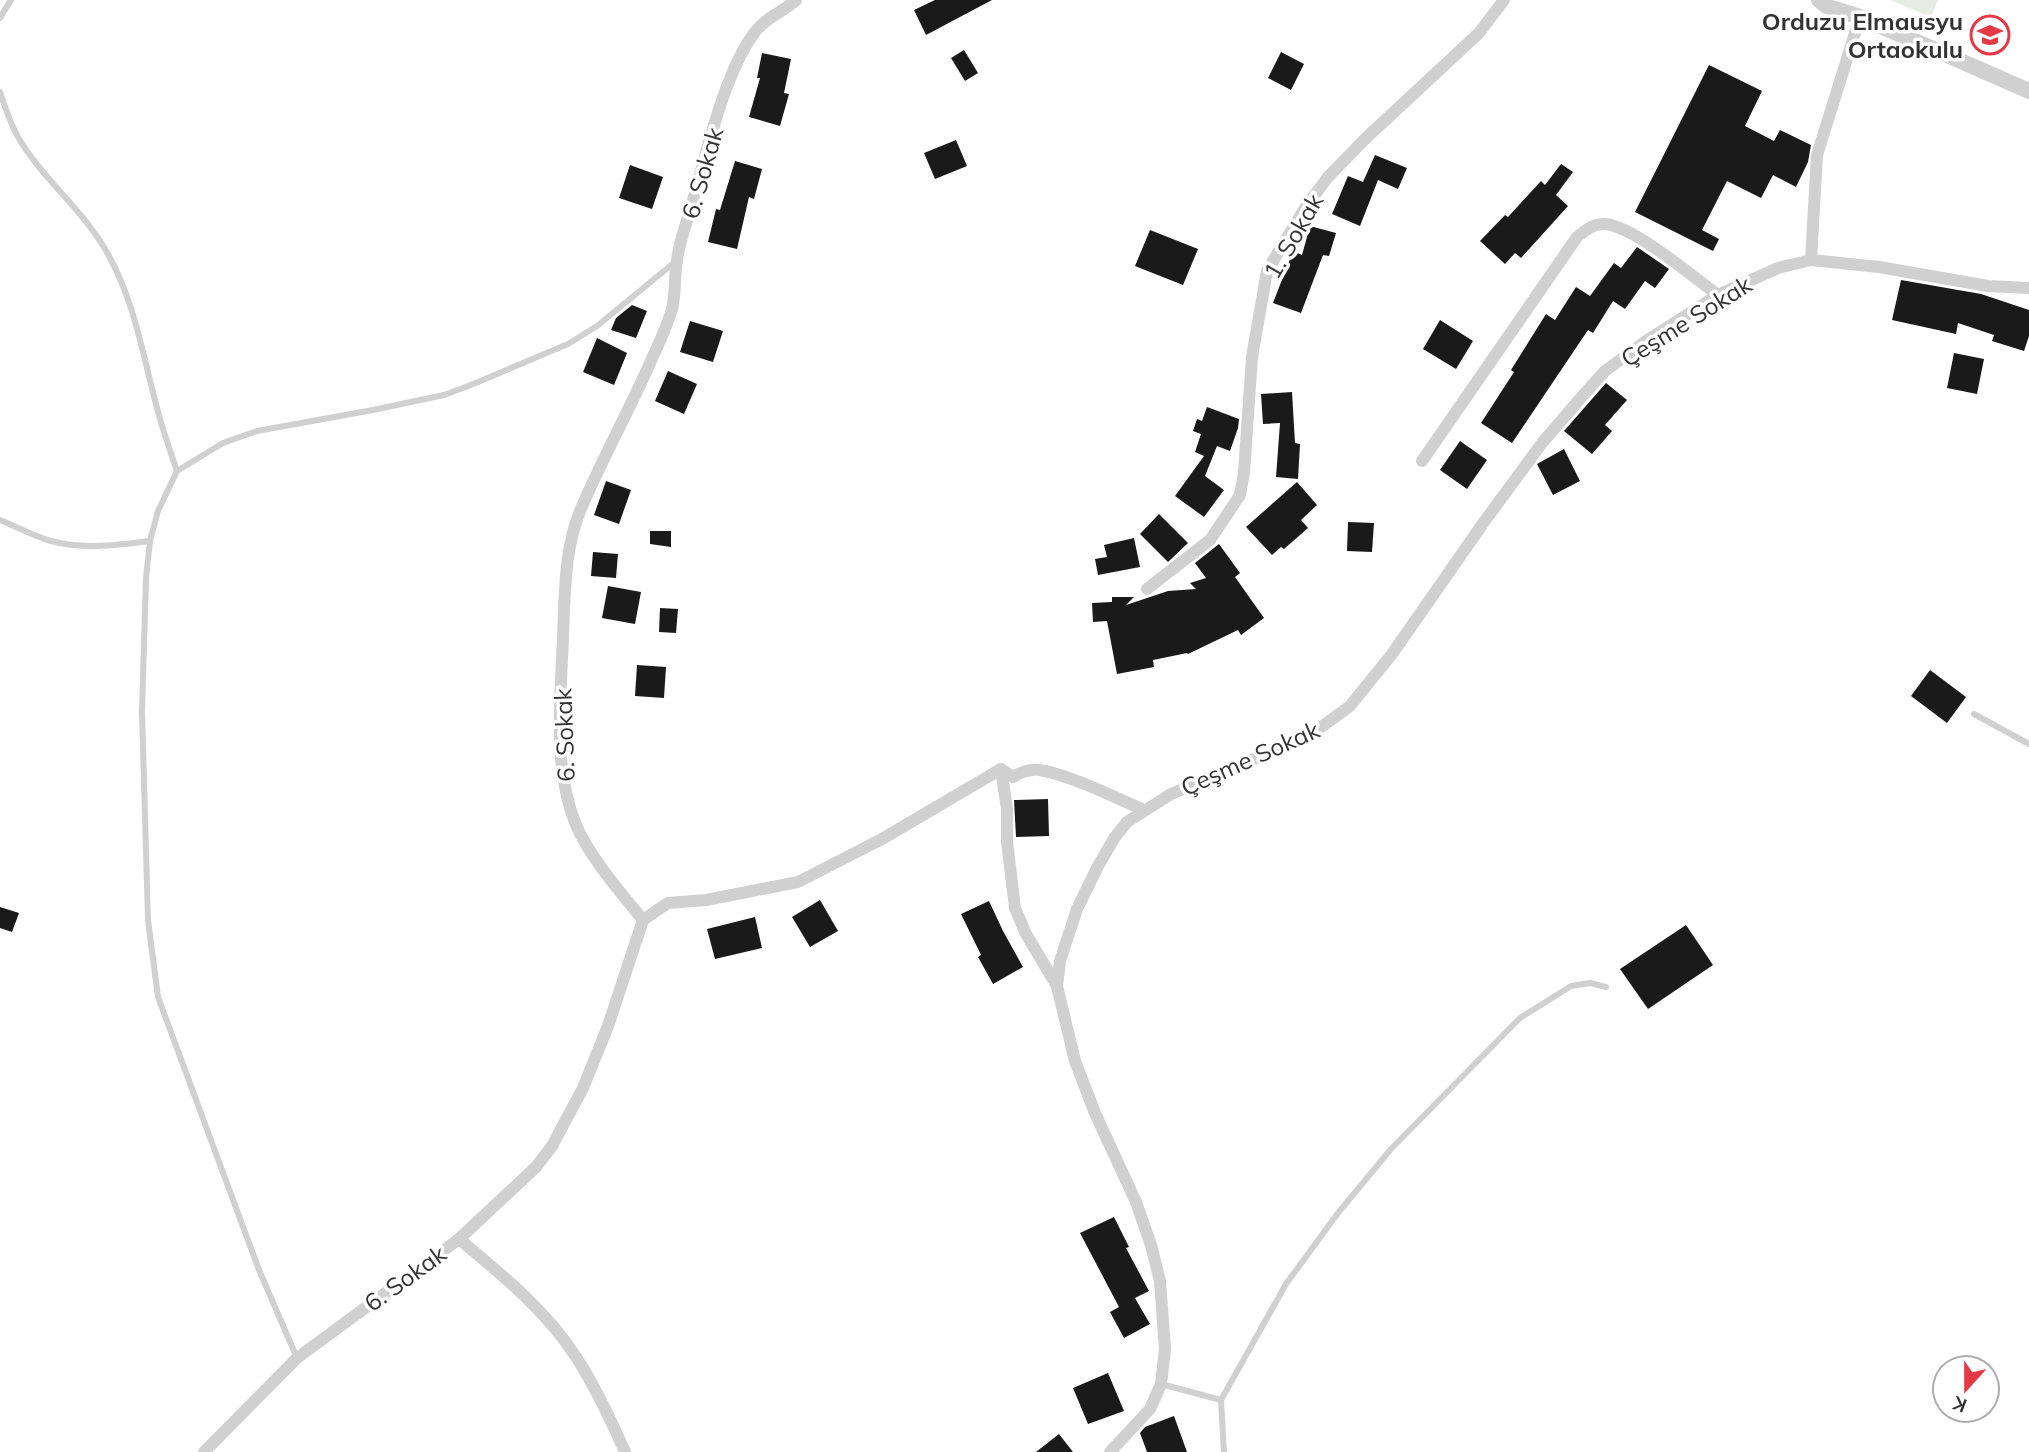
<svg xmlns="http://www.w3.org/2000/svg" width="2029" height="1452" font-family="Mulish,sans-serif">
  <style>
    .green { fill: #e6ecdf }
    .building { fill: #1a1a1a }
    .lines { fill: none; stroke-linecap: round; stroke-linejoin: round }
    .service { stroke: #d0d0d0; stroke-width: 6 }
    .minor { stroke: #d0d0d0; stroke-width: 12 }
    .tertiary { stroke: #d0d0d0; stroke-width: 16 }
    .labels { text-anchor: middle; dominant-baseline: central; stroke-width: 7; stroke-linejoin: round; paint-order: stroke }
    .poi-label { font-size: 24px; font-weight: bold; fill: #333; stroke: #fff; text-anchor: end }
    .street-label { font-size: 24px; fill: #333; stroke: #fff }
  </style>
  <rect width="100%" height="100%" fill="#fff"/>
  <path class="green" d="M1890 0H1938L1931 17Z"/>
  <g class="building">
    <path d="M935 0H992L926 35 914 10Z"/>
    <path d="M964 50 978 73 965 81 951 58Z"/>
    <path d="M1281 52 1304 64 1291 90 1268 78Z"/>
    <path d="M762 53 791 59 784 93 789 94 780 126 749 117 760 78H757Z"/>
    <path d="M1709 65 1762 91 1745 126 1774 141 1780 130 1811 145 1808 162 1796 187 1773 175 1761 198 1727 181 1702 230 1719 239 1713 251 1635 212Z"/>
    <path d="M956 140 967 166 935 179 924 153Z"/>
    <path d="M1375 155 1407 168 1398 189 1378 180 1360 226 1332 214 1348 176 1363 182Z"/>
    <path d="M735 161 762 169 754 199 749 197 737 249 708 242 716 209 720 210Z"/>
    <path d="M1561 164 1573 172 1556 195 1568 206 1521 258 1515 253 1505 264 1480 241 1505 215 1508 217 1541 181 1545 185Z"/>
    <path d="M630 165 663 177 652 209 619 198Z"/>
    <path d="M1310 226 1336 233 1329 256 1323 255 1301 313 1273 303 1293 251 1302 255Z"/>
    <path d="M1150 230 1198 249 1183 285 1135 266Z"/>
    <path d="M1637 247 1669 269 1655 288 1645 281 1625 309 1613 301 1593 333 1588 330 1512 443 1481 423 1514 372 1511 370 1546 314 1555 320 1576 287 1590 296 1614 263 1621 268Z"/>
    <path d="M1901 280 1981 294 2029 310V336L2024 351 1992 341 1994 335 1958 323 1956 334 1892 320Z"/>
    <path d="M632 305 647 311 636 338 611 330 616 318Z"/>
    <path d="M1440 320 1473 341 1456 369 1423 349Z"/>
    <path d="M690 321 723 331 713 362 680 352Z"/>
    <path d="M597 338 627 353 614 385 583 372Z"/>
    <path d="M1954 353 1984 359 1977 394 1947 388Z"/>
    <path d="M668 371 697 384 684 414 655 401Z"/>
    <path d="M1606 383 1627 400 1605 425 1612 431 1592 454 1564 431Z"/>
    <path d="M1292 392 1295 443 1300 444 1298 479 1276 477 1280 423 1263 424 1261 394Z"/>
    <path d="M1207 407 1239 419 1238 428 1230 451 1217 446 1205 476 1224 490 1204 517 1175 496 1204 456 1195 452 1201 434 1193 431 1197 419 1202 421Z"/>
    <path d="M1460 441 1487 460 1467 489 1440 470Z"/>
    <path d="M1564 449 1580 481 1553 495 1537 464Z"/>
    <path d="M606 481 631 490 619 524 594 515Z"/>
    <path d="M1297 482 1317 505 1301 520 1308 528 1284 549 1281 547 1272 555 1246 527Z"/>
    <path d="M1159 514 1188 543 1168 562 1140 534Z"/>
    <path d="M1348 522 1374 523 1372 552 1347 551Z"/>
    <path d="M650 531H671V547L650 544Z"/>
    <path d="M1134 538 1140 567 1098 575 1095 559 1107 557 1104 545Z"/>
    <path d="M1219 544 1240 573 1235 577 1264 618 1241 635 1238 630 1188 654 1187 653 1153 660 1154 667 1117 674 1107 621 1093 622 1092 603 1112 602V597H1134L1126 605 1168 591 1196 589 1190 583 1206 578 1195 563Z"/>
    <path d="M593 552 618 554 616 578 591 576Z"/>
    <path d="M608 586 641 592 635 624 602 618Z"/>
    <path d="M660 608 678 609 676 633 659 632Z"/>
    <path d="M637 665 666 667 664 698 635 696Z"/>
    <path d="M1930 670 1966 697 1947 723 1911 696Z"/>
    <path d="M1048 799 1049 836 1016 837 1014 800Z"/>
    <path d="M820 900 838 931 810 947 792 917Z"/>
    <path d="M989 901 1003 931 1023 967 993 984 978 957 981 955 961 914Z"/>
    <path d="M0 907 19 913 12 932 0 928Z"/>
    <path d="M755 917 762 948 715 959 707 929Z"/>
    <path d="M1686 925 1713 965 1648 1009 1620 969Z"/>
    <path d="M1114 1217 1129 1247 1126 1248 1149 1291 1135 1298 1150 1324 1124 1338 1110 1312 1119 1307 1080 1233Z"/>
    <path d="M1108 1373 1124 1411 1088 1424 1073 1388Z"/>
    <path d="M1174 1416 1187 1452H1147L1140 1433 1145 1427Z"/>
    <path d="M1059 1434 1073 1452H1036Z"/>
  </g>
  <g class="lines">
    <g class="service">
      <path d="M0 18 11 0"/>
      <path d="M0 92C5 107 10 123 18 137 42 179 86 212 109 256 137 308 143 359 159 415 164 434 171 453 177 471"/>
      <path d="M0 520C17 527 34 536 51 541 84 550 117 545 150 541"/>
      <path d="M1974 714 2029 744"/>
      <path d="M297 1358 259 1270 158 997 148 920 142 712 146 578 150 541 158 511 177 471 223 443 257 431 373 410 444 395 471 385 568 344 597 326 675 262"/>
      <path d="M1161 1384 1221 1400 1224 1452"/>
      <path d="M1221 1400 1286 1284 1338 1213 1391 1149 1520 1018 1571 986 1590 983 1606 987"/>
    </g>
    <g class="minor">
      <path d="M1811 260 1817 155 1860 17"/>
      <path d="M1422 461 1577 237C1586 230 1594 223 1606 224 1636 228 1693 277 1718 295"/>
      <path d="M1147 589 1210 540 1240 495 1244 473 1252 357 1267 271 1305 208 1328 177 1365 139 1479 33 1504 0"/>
      <path d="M643 920 668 903 706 900 798 882 882 839 1001 769"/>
      <path d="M1057 986 1026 934 1015 908 1007 842V809L1001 769 1013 777C1021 772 1029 769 1039 770 1068 774 1116 798 1144 810"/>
      <path d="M459 1239C501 1274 546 1310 576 1357 595 1386 611 1420 625 1452"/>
      <path d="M204 1452 297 1358 459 1239 536 1167 552 1146 583 1088 608 1026 643 920C621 893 589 856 576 825 552 766 561 698 563 636 565 594 564 551 580 511 601 461 628 413 650 363 658 345 667 327 672 309 676 293 674 277 677 261 679 241 688 220 693 200 707 151 725 71 755 32 766 17 783 12 796 0"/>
      <path d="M1110 1452 1150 1409 1161 1384 1165 1349 1160 1281 1151 1245 1136 1202 1095 1113 1075 1061 1057 986 1060 961 1077 909 1098 866 1115 837 1127 822 1171 794 1309 736 1350 706 1392 654 1484 522 1542 443 1585 393 1605 371 1646 341 1718 295 1778 268 1811 260 1879 267 1988 286 2029 288"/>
    </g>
    <path class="tertiary" d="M1819 0 1828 7 1860 17 2029 91"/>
  </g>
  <defs>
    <symbol id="school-ring" viewBox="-11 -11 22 22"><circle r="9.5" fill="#fff" stroke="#e63946" stroke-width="1.5"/><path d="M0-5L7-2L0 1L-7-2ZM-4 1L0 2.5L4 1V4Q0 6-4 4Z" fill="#e63946"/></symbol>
  </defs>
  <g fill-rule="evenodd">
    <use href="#school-ring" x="1968" y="13" width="44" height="44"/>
  </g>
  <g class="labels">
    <g class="poi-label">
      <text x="1963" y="21">Orduzu Elmausyu<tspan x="1963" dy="28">Ortaokulu</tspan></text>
    </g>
    <g class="street-label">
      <text transform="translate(702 173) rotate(-74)">6. Sokak</text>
      <text transform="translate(1293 236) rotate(-60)">1. Sokak</text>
      <text transform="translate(1686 321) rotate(-32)">Çeşme Sokak</text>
      <text transform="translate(564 735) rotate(-92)">6. Sokak</text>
      <text transform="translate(1250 758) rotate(-24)">Çeşme Sokak</text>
      <text transform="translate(405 1278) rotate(-36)">6. Sokak</text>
    </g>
  </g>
  <g transform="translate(1966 1389) rotate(201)"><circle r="33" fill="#ffffff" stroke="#adadad" stroke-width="2"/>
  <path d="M0-5L12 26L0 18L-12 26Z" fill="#e63946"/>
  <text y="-10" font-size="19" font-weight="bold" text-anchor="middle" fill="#333333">K</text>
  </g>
</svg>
